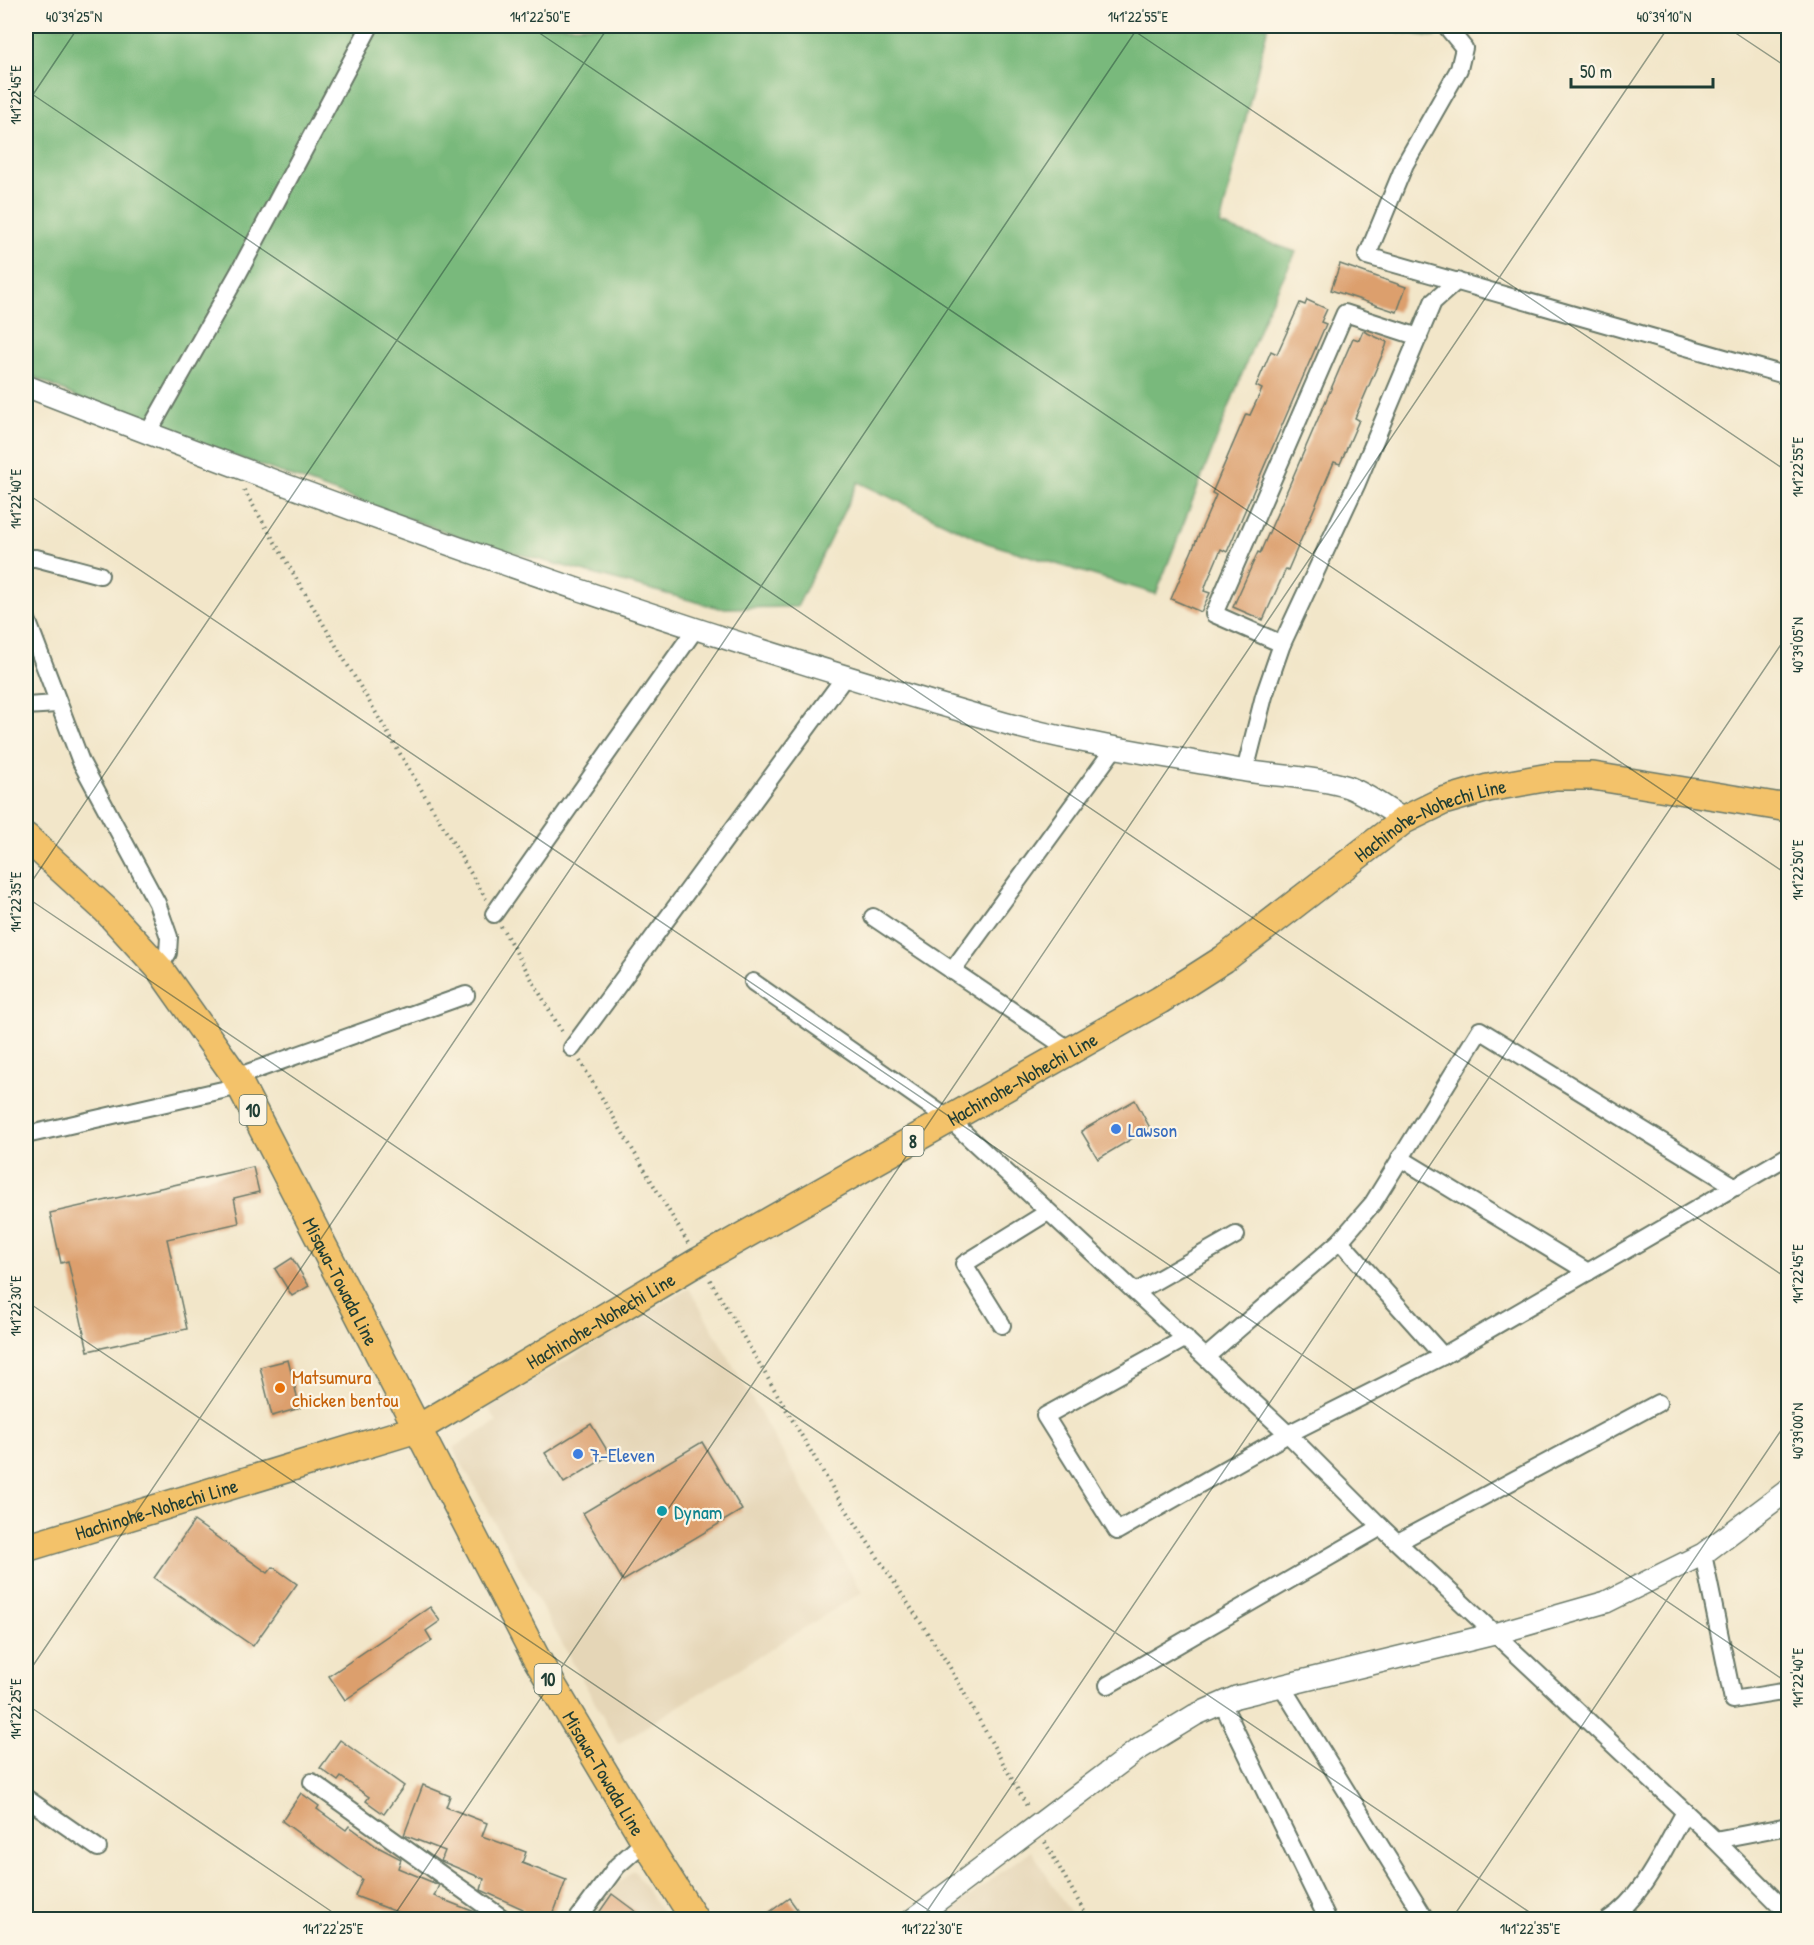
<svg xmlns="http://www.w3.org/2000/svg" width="1814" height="1945" font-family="'Patrick Hand',sans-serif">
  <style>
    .built { fill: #e5d6b7 }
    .forest { fill: #79b97b; stroke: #4c7b58; stroke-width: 1.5 }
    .building { fill: #dc9f6d }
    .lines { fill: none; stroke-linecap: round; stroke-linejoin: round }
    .minor-casing { stroke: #697868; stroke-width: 20 }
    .tertiary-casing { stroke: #697868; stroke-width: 24 }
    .primary-casing { stroke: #697868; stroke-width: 30 }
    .path { stroke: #697868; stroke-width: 4; stroke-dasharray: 1.5 4.5; stroke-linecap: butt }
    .minor { stroke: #fff; stroke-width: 16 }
    .tertiary { stroke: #fff; stroke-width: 21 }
    .primary { stroke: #f3c26a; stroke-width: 27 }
    .ticks { fill: none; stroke: #1f3d34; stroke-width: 1.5; stroke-opacity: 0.45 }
    .shop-dot { fill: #3f7fe0; stroke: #fcf5e5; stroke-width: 2 }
    .food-dot { fill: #e8710a; stroke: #fcf5e5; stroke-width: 2 }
    .culture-dot { fill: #0f9aa8; stroke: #fcf5e5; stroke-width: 2 }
    .labels { text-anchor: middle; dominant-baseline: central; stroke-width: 4.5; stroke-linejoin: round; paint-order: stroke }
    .shield { fill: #fcf5e5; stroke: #617469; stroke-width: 1.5 }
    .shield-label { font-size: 18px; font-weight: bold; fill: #1f3d34 }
    .street-label { font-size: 20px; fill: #1f3d34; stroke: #fcf5e5 }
    .shop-label { font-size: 20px; fill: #366cbe; stroke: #fcf5e5; text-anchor: start }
    .food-label { font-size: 20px; fill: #c56008; stroke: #fcf5e5; text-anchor: start }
    .culture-label { font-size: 20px; fill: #0d838f; stroke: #fcf5e5; text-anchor: start }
    .neatline { fill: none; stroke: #1f3d34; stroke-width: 2 }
    .ticks-label { font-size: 15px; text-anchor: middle; fill: #1f3d34 }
  </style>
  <rect width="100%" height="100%" fill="#fcf5e5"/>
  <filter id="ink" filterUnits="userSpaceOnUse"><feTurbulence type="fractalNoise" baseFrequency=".0167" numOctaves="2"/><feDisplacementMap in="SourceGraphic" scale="12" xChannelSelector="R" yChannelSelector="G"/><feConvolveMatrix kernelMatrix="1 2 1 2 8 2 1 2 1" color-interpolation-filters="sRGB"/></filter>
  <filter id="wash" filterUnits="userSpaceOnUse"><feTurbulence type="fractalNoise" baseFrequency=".008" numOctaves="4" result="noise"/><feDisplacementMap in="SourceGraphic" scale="24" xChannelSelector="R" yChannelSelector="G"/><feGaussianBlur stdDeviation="1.35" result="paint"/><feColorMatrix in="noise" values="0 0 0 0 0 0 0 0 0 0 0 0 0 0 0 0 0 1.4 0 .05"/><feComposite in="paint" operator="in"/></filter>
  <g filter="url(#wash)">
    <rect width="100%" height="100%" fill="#f2e6c9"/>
    <g class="built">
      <path d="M689 1288 862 1592 618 1744 453 1448 497 1422 488 1407Z"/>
      <path d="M1031 1850 1074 1919H939Z"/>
      <path d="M634 1870 666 1919 586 1920 604 1895Z"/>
    </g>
    <g class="forest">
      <path d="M26 26H1268L1220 225 1296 252 1267 310 1156 594 987 543 858 482 797 607 719 608 474 542 95 406 26 373Z"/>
      <path d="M1359 26H1425L1435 37Z"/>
    </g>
    <g id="blocks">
      <g class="building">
        <path d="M1340 264 1406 287 1397 312 1331 290Z"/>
        <path d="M1307 300 1327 309 1321 322 1326 324 1227 552 1221 549 1207 582 1204 591 1210 593 1201 612 1171 599 1216 495 1212 493 1246 414 1250 415 1262 389 1256 386 1271 351 1277 354 1300 303 1305 305Z"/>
        <path d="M1363 331 1387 342 1386 346 1355 418 1359 420 1340 464 1334 462 1288 570 1286 569 1263 620 1233 607 1258 552 1260 553 1353 338 1359 340Z"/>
        <path d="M1135 1100 1150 1128 1098 1159 1081 1131Z"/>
        <path d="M253 1167 259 1192 234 1198 239 1223 167 1239 187 1329 88 1351 68 1261 61 1263 50 1213Z"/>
        <path d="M292 1258 309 1286 292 1296 275 1269Z"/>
        <path d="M288 1360 300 1408 272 1416 260 1367Z"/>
        <path d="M591 1424 610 1455 564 1483 545 1453Z"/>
        <path d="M702 1442 742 1510 623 1581 583 1513Z"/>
        <path d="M194 1521 268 1573 273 1567 297 1584 253 1646 154 1578Z"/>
        <path d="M430 1607 440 1621 426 1631 432 1641 345 1700 329 1676Z"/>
        <path d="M340 1740 404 1786 384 1814 366 1801 369 1797 341 1777 338 1781 320 1768Z"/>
        <path d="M423 1785 450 1796 446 1807 487 1823 482 1836 526 1852 522 1863 566 1880 551 1920H531L521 1915 523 1909 481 1890 484 1879 441 1861 445 1851 404 1835Z"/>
        <path d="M301 1793 319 1806 317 1809 346 1830 349 1826 376 1846 401 1859 398 1868 439 1885 434 1896 477 1913 486 1920H394L397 1912 355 1896 362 1879 282 1821Z"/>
        <path d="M612 1894 647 1920H594Z"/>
        <path d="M789 1898 805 1920H759Z"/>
      </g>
    </g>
  </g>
  <g filter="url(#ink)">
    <use href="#blocks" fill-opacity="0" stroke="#697868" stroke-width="1.5"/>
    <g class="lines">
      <defs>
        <g id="minor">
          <path d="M1446 26 1464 48 1459 69 1405 164 1367 256 1788 376"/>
          <path d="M148 433 239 272 370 26"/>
          <path d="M26 558H36L100 575"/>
          <path d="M26 617 81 762 157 903 169 937 168 953 159 968"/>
          <path d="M1282 644 1214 614 1345 313 1419 337"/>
          <path d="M26 706 57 704"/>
          <path d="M1245 771 1264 696 1282 644 1357 483 1433 302 1457 281"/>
          <path d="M494 914 696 628"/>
          <path d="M873 917 1070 1050"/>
          <path d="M952 971 1116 746"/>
          <path d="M753 982 950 1120 1288 1434 1381 1527 1715 1840 1788 1913"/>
          <path d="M572 1048 844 678"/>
          <path d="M236 1077 466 995"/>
          <path d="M26 1135 240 1086"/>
          <path d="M1400 1158 1588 1272"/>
          <path d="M1340 1241 1443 1356"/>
          <path d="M1136 1292 1236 1235"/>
          <path d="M1002 1325 964 1264 1048 1212"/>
          <path d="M1186 1338 1045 1416 1117 1531 1288 1434 1443 1356 1788 1156"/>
          <path d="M1206 1357 1340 1241 1373 1203 1480 1030 1736 1187"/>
          <path d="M1398 1542 1658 1403"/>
          <path d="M1703 1554 1733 1700 1788 1691"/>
          <path d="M1108 1685 1381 1527"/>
          <path d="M1281 1685 1426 1920"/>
          <path d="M1222 1703 1328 1920"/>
          <path d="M312 1782 505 1920"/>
          <path d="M26 1798 98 1848"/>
          <path d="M1715 1840 1788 1826"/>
          <path d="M577 1920 617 1866 645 1841"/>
          <path d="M1608 1920C1644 1897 1664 1848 1685 1812"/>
        </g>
        <g id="tertiary">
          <path d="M26 386C342 509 663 626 990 719 1071 743 1157 754 1240 770 1272 776 1318 777 1348 787 1368 795 1386 808 1404 820"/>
          <path d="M912 1920 1136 1751 1195 1715 1236 1697 1494 1634 1606 1602 1703 1554 1788 1490"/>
        </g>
        <g id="primary">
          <path id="s1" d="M26 837 106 910 159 968 236 1077 535 1656 645 1841 695 1920"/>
          <path id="s2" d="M26 1548 417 1429 699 1261 1160 1000 1224 959 1404 820 1443 801 1488 788 1555 776H1593L1788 808"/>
        </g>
      </defs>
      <use href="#minor" class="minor-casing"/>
      <use href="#tertiary" class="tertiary-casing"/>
      <use href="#primary" class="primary-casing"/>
      <g class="path">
        <path d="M244 490 486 899"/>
        <path d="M501 926 562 1032"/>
        <path d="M580 1061 688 1243"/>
        <path d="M710 1280 836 1494 948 1664 1028 1808"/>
        <path d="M1045 1842 1089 1920"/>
      </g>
      <use href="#minor" class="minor"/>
      <use href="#tertiary" class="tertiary"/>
      <use href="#primary" class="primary"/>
    </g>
  </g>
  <path class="ticks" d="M529 26 1788 875M1127 26 1788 472M1725 26 1788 68M26 90 1788 1279M26 105 79 26M26 493 1788 1683M26 890 609 26M26 897 1541 1920M26 1301 943 1920M26 1676 1139 26M26 1704 344 1920M391 1920 1669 26M921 1920 1788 634M1451 1920 1788 1420"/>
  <g class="shop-dot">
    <circle cx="1116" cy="1129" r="6"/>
    <circle cx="578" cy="1454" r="6"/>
  </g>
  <circle class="food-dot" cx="280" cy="1388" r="6"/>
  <circle class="culture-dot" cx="662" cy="1511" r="6"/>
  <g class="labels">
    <g class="shield">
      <rect x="239.5" y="1095" width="27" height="30" rx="4.5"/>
      <rect x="902.5" y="1126" width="21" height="30" rx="4.5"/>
      <rect x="534.5" y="1664" width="27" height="30" rx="4.5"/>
    </g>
    <g class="shield-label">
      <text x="253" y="1110">10</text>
      <text x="913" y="1141">8</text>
      <text x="548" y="1679">10</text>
    </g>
    <g class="street-label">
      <text stroke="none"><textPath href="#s2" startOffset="1594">Hachinohe-Nohechi Line</textPath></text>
      <text stroke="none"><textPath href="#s2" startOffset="1108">Hachinohe-Nohechi Line</textPath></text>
      <text stroke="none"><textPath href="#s1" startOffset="550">Misawa-Towada Line</textPath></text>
      <text stroke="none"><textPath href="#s2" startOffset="622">Hachinohe-Nohechi Line</textPath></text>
      <text stroke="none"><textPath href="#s2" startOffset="136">Hachinohe-Nohechi Line</textPath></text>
      <text stroke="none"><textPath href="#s1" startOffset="1108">Misawa-Towada Line</textPath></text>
    </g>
    <g class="shop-label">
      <text x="1128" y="1129">Lawson</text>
      <text x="590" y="1454">7-Eleven</text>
    </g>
    <g class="food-label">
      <text x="292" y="1376">Matsumura<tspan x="292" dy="23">chicken bentou</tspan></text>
    </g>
    <g class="culture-label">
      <text x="674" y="1511">Dynam</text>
    </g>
  </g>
  <rect width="1814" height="1945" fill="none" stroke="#fcf5e5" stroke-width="66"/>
  <path d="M1571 78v9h142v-9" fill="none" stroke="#1f3d34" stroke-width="3"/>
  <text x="1580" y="78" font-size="18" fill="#1f3d34" stroke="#fcf5e5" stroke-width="4.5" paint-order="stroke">50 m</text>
  <rect x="33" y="33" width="1748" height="1879" class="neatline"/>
  <g class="ticks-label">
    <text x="74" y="22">40°39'25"N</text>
    <text x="540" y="22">141°22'50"E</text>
    <text x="1138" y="22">141°22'55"E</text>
    <text x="1664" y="22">40°39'10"N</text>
    <text transform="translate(16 95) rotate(-90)" y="5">141°22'45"E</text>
    <text transform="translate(1798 467) rotate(-90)" y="5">141°22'55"E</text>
    <text transform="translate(16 499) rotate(-90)" y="5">141°22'40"E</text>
    <text transform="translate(1798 645) rotate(-90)" y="5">40°39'05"N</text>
    <text transform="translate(1798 870) rotate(-90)" y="5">141°22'50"E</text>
    <text transform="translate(16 902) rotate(-90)" y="5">141°22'35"E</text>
    <text transform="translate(1798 1274) rotate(-90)" y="5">141°22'45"E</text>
    <text transform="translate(16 1306) rotate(-90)" y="5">141°22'30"E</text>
    <text transform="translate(1798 1431) rotate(-90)" y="5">40°39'00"N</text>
    <text transform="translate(1798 1678) rotate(-90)" y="5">141°22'40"E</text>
    <text transform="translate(16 1709) rotate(-90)" y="5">141°22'25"E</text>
    <text x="333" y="1934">141°22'25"E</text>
    <text x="932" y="1934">141°22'30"E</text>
    <text x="1530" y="1934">141°22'35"E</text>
  </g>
</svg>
